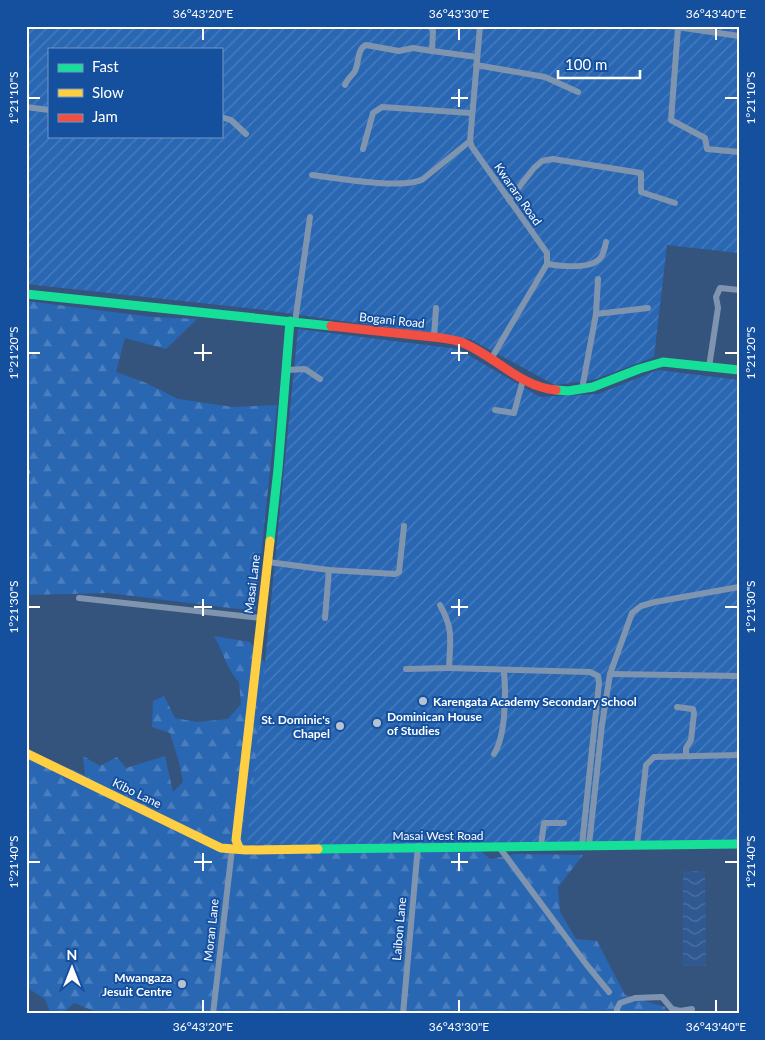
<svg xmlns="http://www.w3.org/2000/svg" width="765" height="1040" font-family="Lato,sans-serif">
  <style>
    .forest { fill: url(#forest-firs) }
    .garden { fill: url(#garden-furrows); fill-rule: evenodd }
    .water { fill: url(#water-waves) }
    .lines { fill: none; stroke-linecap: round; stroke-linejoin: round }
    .street { stroke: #7f95af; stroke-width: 6 }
    .fast { stroke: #16e098; stroke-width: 9 }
    .slow { stroke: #ffcf43; stroke-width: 9 }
    .jam { stroke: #f24e42; stroke-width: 9 }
    .ticks { fill: none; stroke: #fff; stroke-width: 2 }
    .poi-dot { fill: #b8c3d2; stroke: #15509e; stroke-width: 2 }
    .labels { text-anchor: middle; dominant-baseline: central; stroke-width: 4; stroke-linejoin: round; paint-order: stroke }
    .street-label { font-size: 12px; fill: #fff; stroke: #15509e }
    .poi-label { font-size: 12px; font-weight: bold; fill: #fff; stroke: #15509e; text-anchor: start }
    .neatline { fill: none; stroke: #fff; stroke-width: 2 }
    .ticks-label { font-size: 12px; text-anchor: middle; fill: #fff }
  </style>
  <defs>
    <pattern id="forest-firs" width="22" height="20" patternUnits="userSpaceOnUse" patternTransform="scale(1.25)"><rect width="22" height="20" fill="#2a67b3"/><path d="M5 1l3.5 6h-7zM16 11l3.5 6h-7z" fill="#4a7ebe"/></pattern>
    <pattern id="garden-furrows" width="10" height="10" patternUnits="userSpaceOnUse" patternTransform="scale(1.25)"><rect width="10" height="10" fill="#2a67b3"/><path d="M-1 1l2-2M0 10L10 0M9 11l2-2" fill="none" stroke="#4a7ebe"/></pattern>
    <pattern id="water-waves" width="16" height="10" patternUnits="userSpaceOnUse" patternTransform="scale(1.25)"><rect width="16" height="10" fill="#305991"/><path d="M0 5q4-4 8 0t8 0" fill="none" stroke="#4f72a2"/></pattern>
  </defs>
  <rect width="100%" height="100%" fill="#34547e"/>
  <g class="forest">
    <path d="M26 301 153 317 197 319 166 349 125 338 116 372 144 382 178 399 233 407 277 405 255 611 108 593 26 595Z"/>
    <path d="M214 636 250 642 275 677 490 859 516 854 583 855 558 887 560 912 576 939 597 941 625 995 665 1007 666 1014H124L99 1013 74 1003 62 1014H51L45 999 26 987V751L85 775 83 756 100 766 117 757 126 768 165 756 173 792 183 782 180 766 170 733 152 727 153 701 164 696 175 718 197 722 228 719 241 704 239 682C227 670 223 651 214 636Z"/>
  </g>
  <g class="garden">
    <path d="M26 26H739V253L667 245 654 357 593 380 555 385 470 339 257 309 26 284ZM49 49H221V136H49Z"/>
    <path d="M298 329 458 349 540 397 598 394 658 370 739 380V848L247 844Z"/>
  </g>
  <path class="water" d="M683 871H705L706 966H683Z"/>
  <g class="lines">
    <g class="street">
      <path d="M430 26 433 31 432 51 477 57"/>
      <path d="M480 26 470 141 472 147 547 253V264L491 359"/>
      <path d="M670 26 739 36"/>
      <path d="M678 28 671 120 705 138 707 149 739 152"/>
      <path d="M476 65 545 77 578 92"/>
      <path d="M345 85C347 79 352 76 355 71 359 63 357 49 366 45L399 51 413 48 432 51"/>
      <path d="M26 107 49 110"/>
      <path d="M221 117 231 120 246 134"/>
      <path d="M363 149 373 113 382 107 471 113"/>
      <path d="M312 175C335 178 405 190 423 179L470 141"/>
      <path d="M509 200 534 168 542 161 553 159 641 173V192L675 203"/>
      <path d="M547 264C560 266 592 270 601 257 604 253 605 247 606 242"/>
      <path d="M596 314 648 308"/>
      <path d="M295 322 310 217"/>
      <path d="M434 337 436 308"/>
      <path d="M709 367 718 308 716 297 720 288 739 290"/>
      <path d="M287 370 305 369 320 379"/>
      <path d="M582 389 596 314 598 279"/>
      <path d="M495 410 514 413 523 380"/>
      <path d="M26 471 27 472"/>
      <path d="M268 562 329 570 395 574 399 572 404 526"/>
      <path d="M79 598 261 618"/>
      <path d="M440 605C454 630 450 640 449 668L590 672 598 676 599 683 582 845"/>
      <path d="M325 618 329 570"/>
      <path d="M406 669 449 668"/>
      <path d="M610 674 739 676"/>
      <path d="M677 707 693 709 694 713 691 740 686 748V756"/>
      <path d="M494 754C506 735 506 693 504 671"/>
      <path d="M541 845 544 823H564"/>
      <path d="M589 845 602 725 610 674 632 613 641 606 655 602 739 587"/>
      <path d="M637 845 646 765 654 757 739 755"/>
      <path d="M499 847 586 964 609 992"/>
      <path d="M213 1014 232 849"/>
      <path d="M403 1014 418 846"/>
      <path d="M617 1014V1009L620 1003 635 998 662 997 672 1009 680 1011 692 1009"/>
    </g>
    <g class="fast">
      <path d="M26 294 331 326"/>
      <path d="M556 390 568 391 593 387 639 369 663 362 739 370"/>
      <path d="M270 541 278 469 290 321"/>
      <path d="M318 849 739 844"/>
    </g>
    <g class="slow">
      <path d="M26 753 221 848 246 850 318 849"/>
      <path d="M239 848 236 840 270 541"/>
    </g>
    <path class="jam" d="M331 326 442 338C448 339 455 340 461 342 494 355 520 387 556 390"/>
  </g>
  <path class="ticks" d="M203 28V40M459 28V40M716 28V40M459 89V107M28 98H40M451 98H468M725 98H738M203 344V361M459 344V361M28 353H40M194 353H212M451 353H468M725 353H738M203 599V616M459 599V616M28 607H40M194 607H212M451 607H468M725 607H738M203 853V871M459 853V871M28 862H40M194 862H212M451 862H468M725 862H738M203 1000V1012M459 1000V1012M716 1000V1012"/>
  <g class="poi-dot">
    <circle cx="423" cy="701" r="5"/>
    <circle cx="377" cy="723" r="5"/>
    <circle cx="340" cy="726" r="5"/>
    <circle cx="182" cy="984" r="5"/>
  </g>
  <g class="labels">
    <g class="street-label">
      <text transform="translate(518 194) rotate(55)">Kwarara Road</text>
      <text transform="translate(392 320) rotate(6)">Bogani Road</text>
      <text transform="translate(252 584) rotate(-83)">Masai Lane</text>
      <text transform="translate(137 793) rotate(26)">Kibo Lane</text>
      <text x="438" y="835">Masai West Road</text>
      <text transform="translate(399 929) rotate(-85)">Laibon Lane</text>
      <text transform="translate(211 930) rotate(-84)">Moran Lane</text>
    </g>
    <g class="poi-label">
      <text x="433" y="701">Karengata Academy Secondary School</text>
      <text x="387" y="716">Dominican House<tspan x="387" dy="14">of Studies</tspan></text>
      <text x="330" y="719" text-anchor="end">St. Dominic's<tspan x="330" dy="14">Chapel</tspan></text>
      <text x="172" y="977" text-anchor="end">Mwangaza<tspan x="172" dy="14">Jesuit Centre</tspan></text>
    </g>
  </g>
  <rect width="765" height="1040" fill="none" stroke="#15509e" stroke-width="55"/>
  <rect x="48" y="48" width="175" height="90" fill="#15509e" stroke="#7396c5"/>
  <rect x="58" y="64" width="25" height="8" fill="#16e098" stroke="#7396c5"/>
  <text x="92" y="72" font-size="15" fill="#ffffff">Fast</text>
  <rect x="58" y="89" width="25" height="8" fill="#ffcf43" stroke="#7396c5"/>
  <text x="92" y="98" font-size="15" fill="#ffffff">Slow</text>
  <rect x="58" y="114" width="25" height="8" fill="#f24e42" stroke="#7396c5"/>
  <text x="92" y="122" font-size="15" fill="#ffffff">Jam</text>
  <g transform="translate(72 968)" stroke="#15509e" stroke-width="4" paint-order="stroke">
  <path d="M0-4L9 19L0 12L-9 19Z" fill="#ffffff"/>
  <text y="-8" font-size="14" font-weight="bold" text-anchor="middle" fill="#ffffff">N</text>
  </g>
  <path d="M558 70v8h82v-8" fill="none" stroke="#ffffff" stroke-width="2.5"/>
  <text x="565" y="70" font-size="15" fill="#ffffff" stroke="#15509e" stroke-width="4" paint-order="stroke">100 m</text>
  <rect x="28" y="28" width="710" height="984" class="neatline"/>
  <g class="ticks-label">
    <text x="203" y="18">36°43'20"E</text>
    <text x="459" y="18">36°43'30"E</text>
    <text x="716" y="18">36°43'40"E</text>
    <text transform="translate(14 98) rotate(-90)" y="4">1°21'10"S</text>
    <text transform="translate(751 98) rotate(-90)" y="4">1°21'10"S</text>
    <text transform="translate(14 353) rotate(-90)" y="4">1°21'20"S</text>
    <text transform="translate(751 353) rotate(-90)" y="4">1°21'20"S</text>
    <text transform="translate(14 607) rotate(-90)" y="4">1°21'30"S</text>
    <text transform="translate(751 607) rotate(-90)" y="4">1°21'30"S</text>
    <text transform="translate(14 862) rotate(-90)" y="4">1°21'40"S</text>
    <text transform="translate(751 862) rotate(-90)" y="4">1°21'40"S</text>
    <text x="203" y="1031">36°43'20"E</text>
    <text x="459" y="1031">36°43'30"E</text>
    <text x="716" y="1031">36°43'40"E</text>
  </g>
</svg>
